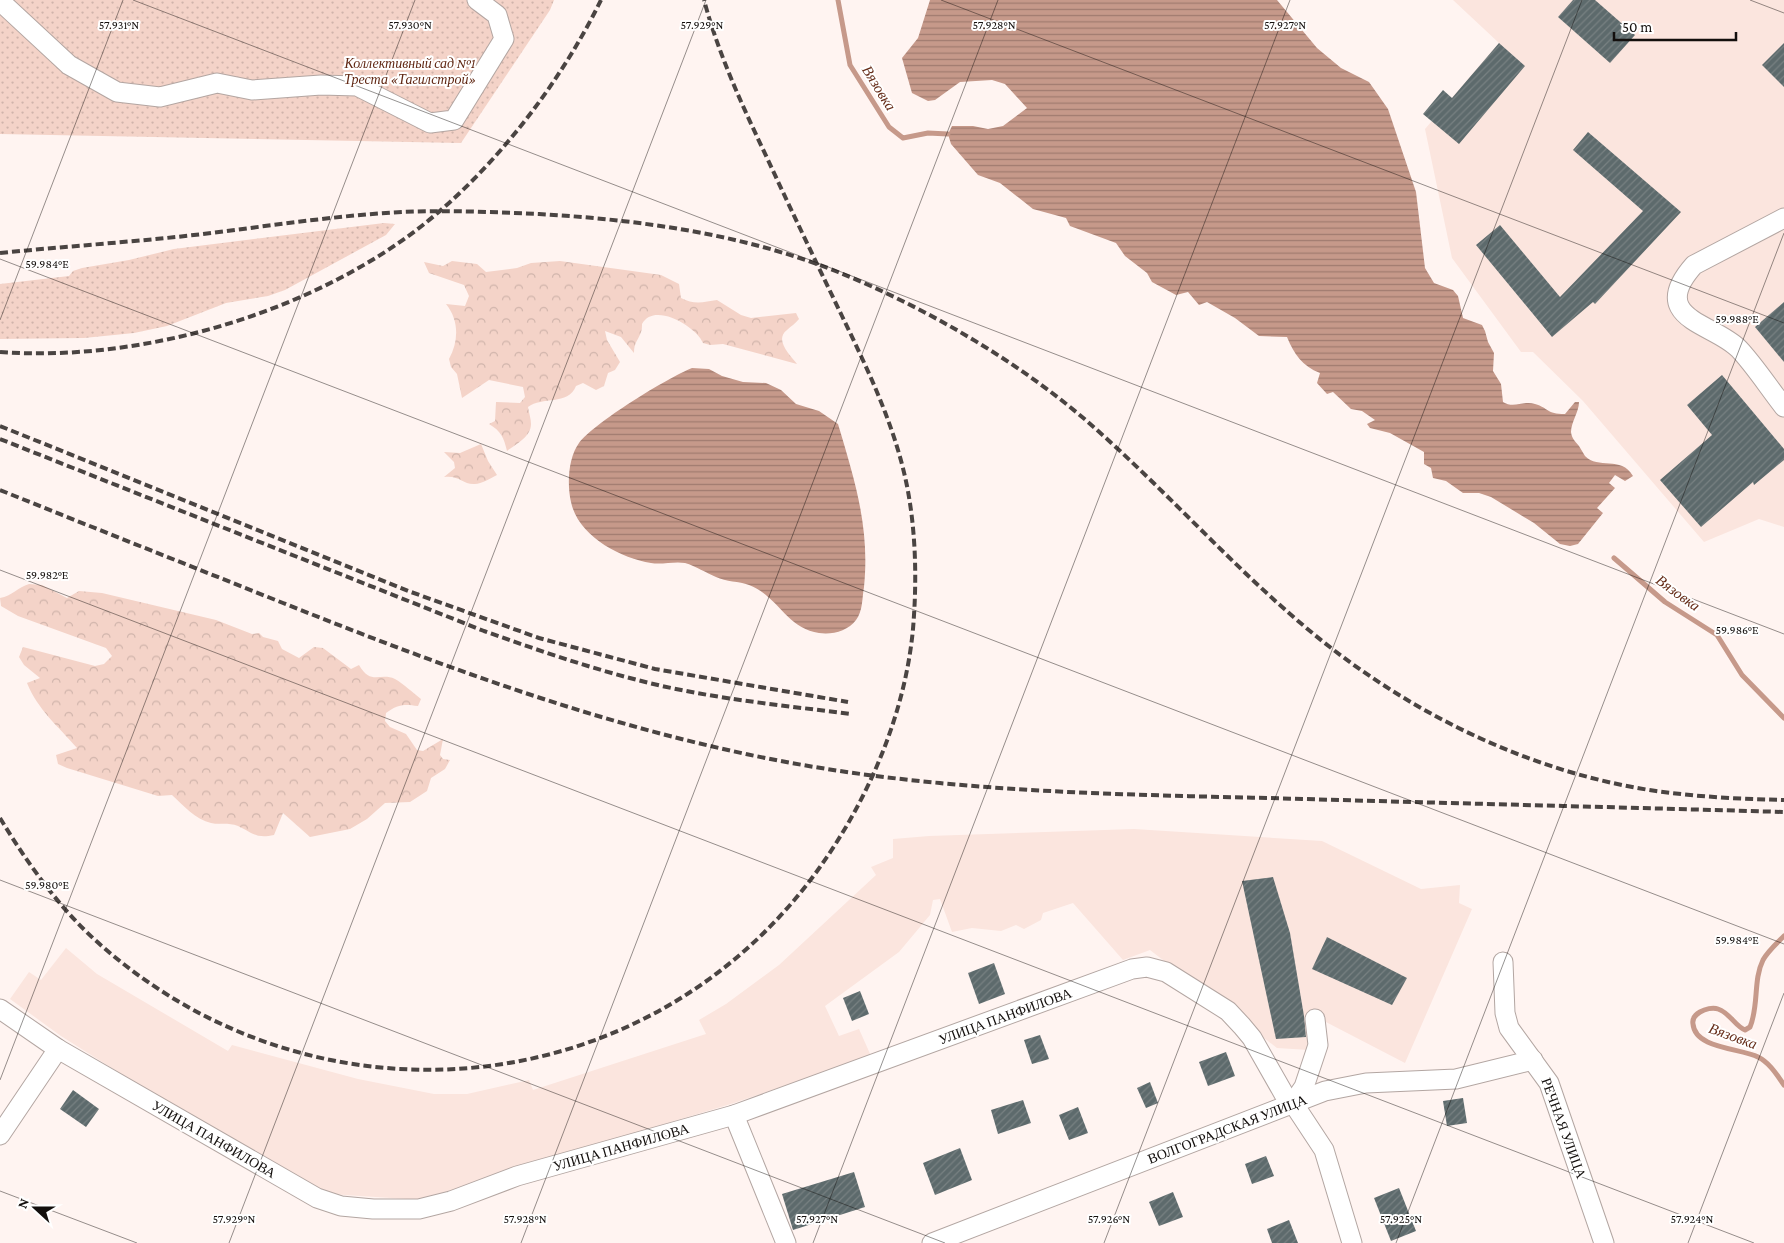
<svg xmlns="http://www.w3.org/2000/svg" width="1784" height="1243" font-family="'Crimson Pro',serif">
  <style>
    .built { fill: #fbe5de }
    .grass { fill: url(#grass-dots) }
    .forest { fill: url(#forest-crowns) }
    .water { fill: url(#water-rules) }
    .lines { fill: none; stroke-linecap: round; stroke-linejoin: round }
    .stream { stroke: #c6998a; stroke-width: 5 }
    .building { fill: url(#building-hatch) }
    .minor-casing { stroke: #b3a6a2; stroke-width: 21 }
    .minor { stroke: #fff; stroke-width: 19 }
    .rail { stroke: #4a4442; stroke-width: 4; stroke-dasharray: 8 4; stroke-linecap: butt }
    .ticks { fill: none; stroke: #130f0d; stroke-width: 1; stroke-opacity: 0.45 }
    .labels { text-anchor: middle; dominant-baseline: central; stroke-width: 4; stroke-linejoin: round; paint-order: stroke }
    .park-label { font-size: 14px; font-style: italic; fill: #612814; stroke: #fff }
    .street-label { font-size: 14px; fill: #130f0d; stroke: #fff }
    .water-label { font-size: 15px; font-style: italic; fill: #662d19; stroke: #fff }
    .ticks-label { font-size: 12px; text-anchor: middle; fill: #130f0d; stroke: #fff; stroke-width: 4; stroke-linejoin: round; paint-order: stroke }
  </style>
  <defs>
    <pattern id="grass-dots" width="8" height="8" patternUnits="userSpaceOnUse" patternTransform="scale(1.25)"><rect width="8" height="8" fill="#f4d3c8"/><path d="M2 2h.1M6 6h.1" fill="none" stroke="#d0b4ab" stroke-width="1.8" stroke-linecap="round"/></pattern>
    <pattern id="forest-crowns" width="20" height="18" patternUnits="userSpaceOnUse" patternTransform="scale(1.25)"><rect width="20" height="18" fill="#f4d3c8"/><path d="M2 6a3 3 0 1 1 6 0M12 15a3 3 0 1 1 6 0" fill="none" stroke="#d0b4ab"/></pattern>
    <pattern id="water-rules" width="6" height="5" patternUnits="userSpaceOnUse" patternTransform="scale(1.25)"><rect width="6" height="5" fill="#c6998a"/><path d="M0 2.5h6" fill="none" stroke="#a07b6f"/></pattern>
    <pattern id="building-hatch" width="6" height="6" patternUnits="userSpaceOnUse" patternTransform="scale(1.25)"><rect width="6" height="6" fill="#5d6a6c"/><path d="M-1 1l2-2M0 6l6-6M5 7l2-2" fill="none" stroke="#788182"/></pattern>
  </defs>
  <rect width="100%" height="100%" fill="#fff4f1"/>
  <g class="built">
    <path d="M1453 0H1784V527L1759 519 1704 542 1583 401 1533 352H1521L1452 258 1425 129 1499 43Z"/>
    <path d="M1134 829 1322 841 1421 889 1460 885 1459 903 1472 909 1405 1063 1324 1021 1309 1050 1277 1048 1150 950 1123 960 1073 903 1043 913 1041 920 1024 929 1016 925 1001 931 972 928 952 932 940 899 933 900 930 915 899 952 825 1006 839 1036 859 1029 871 1056 734 1103 509 1171 437 1201 330 1194 164 1101 61 1036 10 999 29 972 41 980 66 948 97 974 228 1051 232 1045 358 1079 434 1094H467L529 1080 533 1090 706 1034 699 1020 726 1004 779 965 876 875 871 867 893 858V839L929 836Z"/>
  </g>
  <g class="grass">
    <path d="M0 0H554L550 10 461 143 0 134Z"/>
    <path d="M384 223 395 224 386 235 285 290 268 296 226 303 167 326 134 333 84 338 0 339V284L69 276 73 271 82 268 129 260 174 249Z"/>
  </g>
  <g class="forest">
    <path d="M452 261 477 264 486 272 517 268 531 263 560 261 661 275 679 284 681 298C694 305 704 302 717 300L741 315 751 318 796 313 799 319C795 324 791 326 787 330 774 340 790 355 797 364L723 344 710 345 703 343C697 327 654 301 642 324 642 326 642 330 641 332 638 341 634 342 634 353L621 337 605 331 607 340 620 362 615 370 608 373 604 386 596 390 583 383 576 386C568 406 542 396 528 407 529 413 531 419 531 424 531 437 516 444 507 451 504 438 501 431 489 424L495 421 496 402 520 403 525 397 523 387 489 380 462 398 457 374 451 367 449 359C459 341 459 320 446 304L465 306 469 296 464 285 429 273 424 262 443 266Z"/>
    <path d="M481 444 488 461 497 475C491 478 481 484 475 484 463 485 460 475 444 477L455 468 454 462 444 452 460 453Z"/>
    <path d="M29 584 42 585 67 598 79 591 102 593 216 620 252 634 259 633 263 637 278 641 282 649 299 658 314 647 323 648 351 669 359 665C371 686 380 672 395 679 404 684 413 693 421 699L418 706C404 704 398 704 386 713L385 721 390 727 406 734 417 750 423 751 443 739 440 755 443 759 450 760 445 769 431 778 427 791 410 802 385 803 367 819 350 829 310 837 283 813 274 835C256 839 253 833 238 826 228 822 219 825 211 823 196 820 183 805 172 795L158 796 67 768 58 764 56 755 77 748C58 726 38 710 27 683L40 678 24 665 19 657 23 647 95 666 104 664 112 656 106 648 18 616 1 606 0 598C12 596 18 587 29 584Z"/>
  </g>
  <g class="water">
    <path d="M930 0H1277L1317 48 1341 68 1369 82 1388 109 1416 192 1425 268 1434 283 1453 290 1458 296 1463 318 1482 325 1485 331 1488 342 1494 353 1493 371 1501 384 1503 402C1514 409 1524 400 1535 404 1549 408 1546 414 1565 414L1575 402H1579C1579 412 1571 422 1571 432 1572 439 1575 441 1579 446 1581 449 1583 453 1585 456 1598 470 1621 455 1633 476L1625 481 1615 475 1609 483 1615 488 1597 508 1603 513 1578 544 1570 546 1560 544 1534 523 1491 497 1479 493H1463L1446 481 1433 478 1431 468 1424 464V452L1390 433 1370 428 1367 424 1375 420 1362 411 1351 409 1333 392 1327 394 1317 383 1320 373C1302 366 1294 354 1287 337L1259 336 1235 318 1207 302 1199 305 1188 292 1176 295 1152 282 1147 273 1125 256 1116 243 1070 226 1066 218 1033 209 1000 183 978 175 951 144 948 134 952 126H973L988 129 1003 126 1027 108 1005 84 992 80 960 82 935 100 928 101 912 93 902 58 918 38Z"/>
    <path d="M692 368 709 369 722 376 743 382 766 383 781 390 796 404 819 411 838 424C855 481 870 528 864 587 862 598 863 611 856 620 848 631 832 635 819 633 787 629 778 596 749 585 739 581 726 582 716 577 706 573 696 566 685 563 674 561 662 565 651 563 620 558 578 536 571 502 567 485 568 458 579 443 594 423 667 378 692 368Z"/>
  </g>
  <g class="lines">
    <g class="stream">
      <path d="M838 0 850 65 889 127 903 138 928 133 948 134"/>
      <path d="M1614 558 1665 602 1717 635 1742 675 1784 718"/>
      <path d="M1784 936C1777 943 1768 951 1763 960 1753 980 1759 1006 1750 1027L1745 1030C1735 1026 1730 1013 1718 1009 1713 1007 1705 1009 1700 1012 1695 1015 1692 1019 1693 1024 1695 1049 1741 1048 1758 1057 1770 1063 1777 1075 1784 1085"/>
    </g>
  </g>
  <g class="building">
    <path d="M1573 0H1595L1635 35 1610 63 1558 17Z"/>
    <path d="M1499 43 1525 66 1459 144 1423 114 1443 90 1452 98Z"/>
    <path d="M1784 43V87L1762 65Z"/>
    <path d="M1588 132 1681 212 1595 304 1593 302 1552 337 1476 245 1500 225 1560 297 1643 211 1573 150Z"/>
    <path d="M1784 302V362L1755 327Z"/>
    <path d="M1722 375 1784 449V460L1754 485 1753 482 1701 527 1660 480 1712 435 1687 405Z"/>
    <path d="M1273 877 1290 933 1304 1016 1306 1037 1276 1039 1242 881Z"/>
    <path d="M1327 937 1407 978 1392 1005 1312 969Z"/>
    <path d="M994 963 1005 994 979 1004 968 973Z"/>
    <path d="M860 991 869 1014 852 1021 843 998Z"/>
    <path d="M1040 1035 1049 1059 1032 1064 1024 1040Z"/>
    <path d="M1226 1052 1235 1076 1208 1086 1199 1062Z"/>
    <path d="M1150 1082 1158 1103 1146 1108 1137 1088Z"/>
    <path d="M73 1090 99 1109 86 1127 60 1109Z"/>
    <path d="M1463 1098 1467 1123 1447 1126 1443 1101Z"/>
    <path d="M1023 1100 1031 1123 998 1134 991 1110Z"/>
    <path d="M1078 1107 1088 1133 1069 1140 1059 1115Z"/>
    <path d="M960 1148 972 1180 935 1195 923 1163Z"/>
    <path d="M1266 1156 1274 1176 1252 1184 1245 1164Z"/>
    <path d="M854 1172 865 1207 793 1230 782 1194Z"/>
    <path d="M1399 1188 1416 1231 1391 1241 1374 1198Z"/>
    <path d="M1173 1192 1183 1217 1159 1226 1149 1202Z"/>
    <path d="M1289 1220 1298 1243H1272L1267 1229Z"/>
  </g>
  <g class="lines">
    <defs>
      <g id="minor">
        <path d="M0 1 69 65 117 92 160 97 217 83 252 90 321 85 357 86 430 123 454 120 504 39 497 15 477 0"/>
        <path d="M1784 218 1694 265C1646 319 1714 323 1739 349 1755 366 1769 388 1784 407"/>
        <path d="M1503 962 1505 1013 1509 1028 1549 1083 1604 1243"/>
        <path d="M0 1009 58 1049 317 1198 341 1206 373 1209H419L451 1201 517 1176 734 1115 1132 969 1147 967 1166 972 1228 1011 1242 1026 1252 1038 1285 1096 1293 1103 1324 1150 1352 1243"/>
        <path d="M1293 1103 1304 1087 1318 1045 1315 1019"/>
        <path d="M734 1115 786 1243"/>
        <path d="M0 1135 58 1049"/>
        <path d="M932 1243 1325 1091 1366 1083 1456 1079 1533 1060"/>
      </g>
    </defs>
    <use href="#minor" class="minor-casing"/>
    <use href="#minor" class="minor"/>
    <g class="rail">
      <path d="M0 253C59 247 118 243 176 237 251 229 326 216 402 212 447 210 494 212 539 214 641 220 743 234 838 272 927 308 1025 365 1097 430 1178 502 1249 585 1335 651 1428 722 1540 774 1656 791 1698 797 1742 799 1784 800"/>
      <path d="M0 352C136 362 296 317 407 237 486 180 558 88 601 0"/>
      <path d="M0 426 411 592 539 638 655 669 848 702"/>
      <path d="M0 439 484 631C543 652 601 672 662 686 725 700 788 706 851 714"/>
      <path d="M0 490C94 528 188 565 283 603 434 663 586 720 746 754 918 791 1093 794 1268 798 1440 803 1612 807 1784 812"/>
      <path d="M0 818C26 861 57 905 94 939 311 1137 648 1108 820 867 869 798 905 714 913 629 917 581 916 532 907 486 895 426 868 370 842 316 817 264 792 212 768 160 743 107 719 56 704 0"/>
    </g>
  </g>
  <path class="ticks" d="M133 0 1784 634M941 0 1784 323M1750 0 1784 13M0 259 1784 944M0 320 123 0M0 570 1754 1243M0 880 945 1243M0 1080 415 0M0 1191 137 1243M229 1243 706 0M521 1243 998 0M813 1243 1290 0M1104 1243 1582 0M1396 1243 1784 233M1688 1243 1784 993"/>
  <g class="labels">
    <g class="park-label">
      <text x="410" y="63">Коллективный сад №1<tspan x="410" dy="16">Треста «Тагилстрой»</tspan></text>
    </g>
    <g class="street-label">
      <text transform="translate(1005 1016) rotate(-20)">УЛИЦА ПАНФИЛОВА</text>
      <text transform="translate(1564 1128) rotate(70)">РЕЧНАЯ УЛИЦА</text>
      <text transform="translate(1227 1129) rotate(-21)">ВОЛГОГРАДСКАЯ УЛИЦА</text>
      <text transform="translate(214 1139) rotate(30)">УЛИЦА ПАНФИЛОВА</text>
      <text transform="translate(621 1147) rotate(-16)">УЛИЦА ПАНФИЛОВА</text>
    </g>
    <g class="water-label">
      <text transform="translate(879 88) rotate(58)">Вязовка</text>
      <text transform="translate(1678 593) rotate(36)">Вязовка</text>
      <text transform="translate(1733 1036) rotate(20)">Вязовка</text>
    </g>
  </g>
  <g class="ticks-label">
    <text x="702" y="29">57.929°N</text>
    <text x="994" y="29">57.928°N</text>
    <text x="1285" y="29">57.927°N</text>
    <text x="119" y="29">57.931°N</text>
    <text x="410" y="29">57.930°N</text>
    <text x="47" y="268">59.984°E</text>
    <text x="1737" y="323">59.988°E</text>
    <text x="47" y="579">59.982°E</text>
    <text x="1737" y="634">59.986°E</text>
    <text x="47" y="889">59.980°E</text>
    <text x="1737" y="944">59.984°E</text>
    <text x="234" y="1223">57.929°N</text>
    <text x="525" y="1223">57.928°N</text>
    <text x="817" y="1223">57.927°N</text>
    <text x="1109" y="1223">57.926°N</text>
    <text x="1401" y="1223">57.925°N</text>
    <text x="1692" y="1223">57.924°N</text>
  </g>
  <g transform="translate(35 1208) rotate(291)" stroke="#ffffff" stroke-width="4" paint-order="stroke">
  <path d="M0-4L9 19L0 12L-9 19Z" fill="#130f0d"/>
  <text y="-8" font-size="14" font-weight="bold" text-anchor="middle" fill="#130f0d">N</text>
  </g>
  <path d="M1614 32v8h122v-8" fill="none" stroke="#130f0d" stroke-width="2.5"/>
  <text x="1622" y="32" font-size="15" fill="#130f0d" stroke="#ffffff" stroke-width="4" paint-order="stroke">50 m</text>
</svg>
